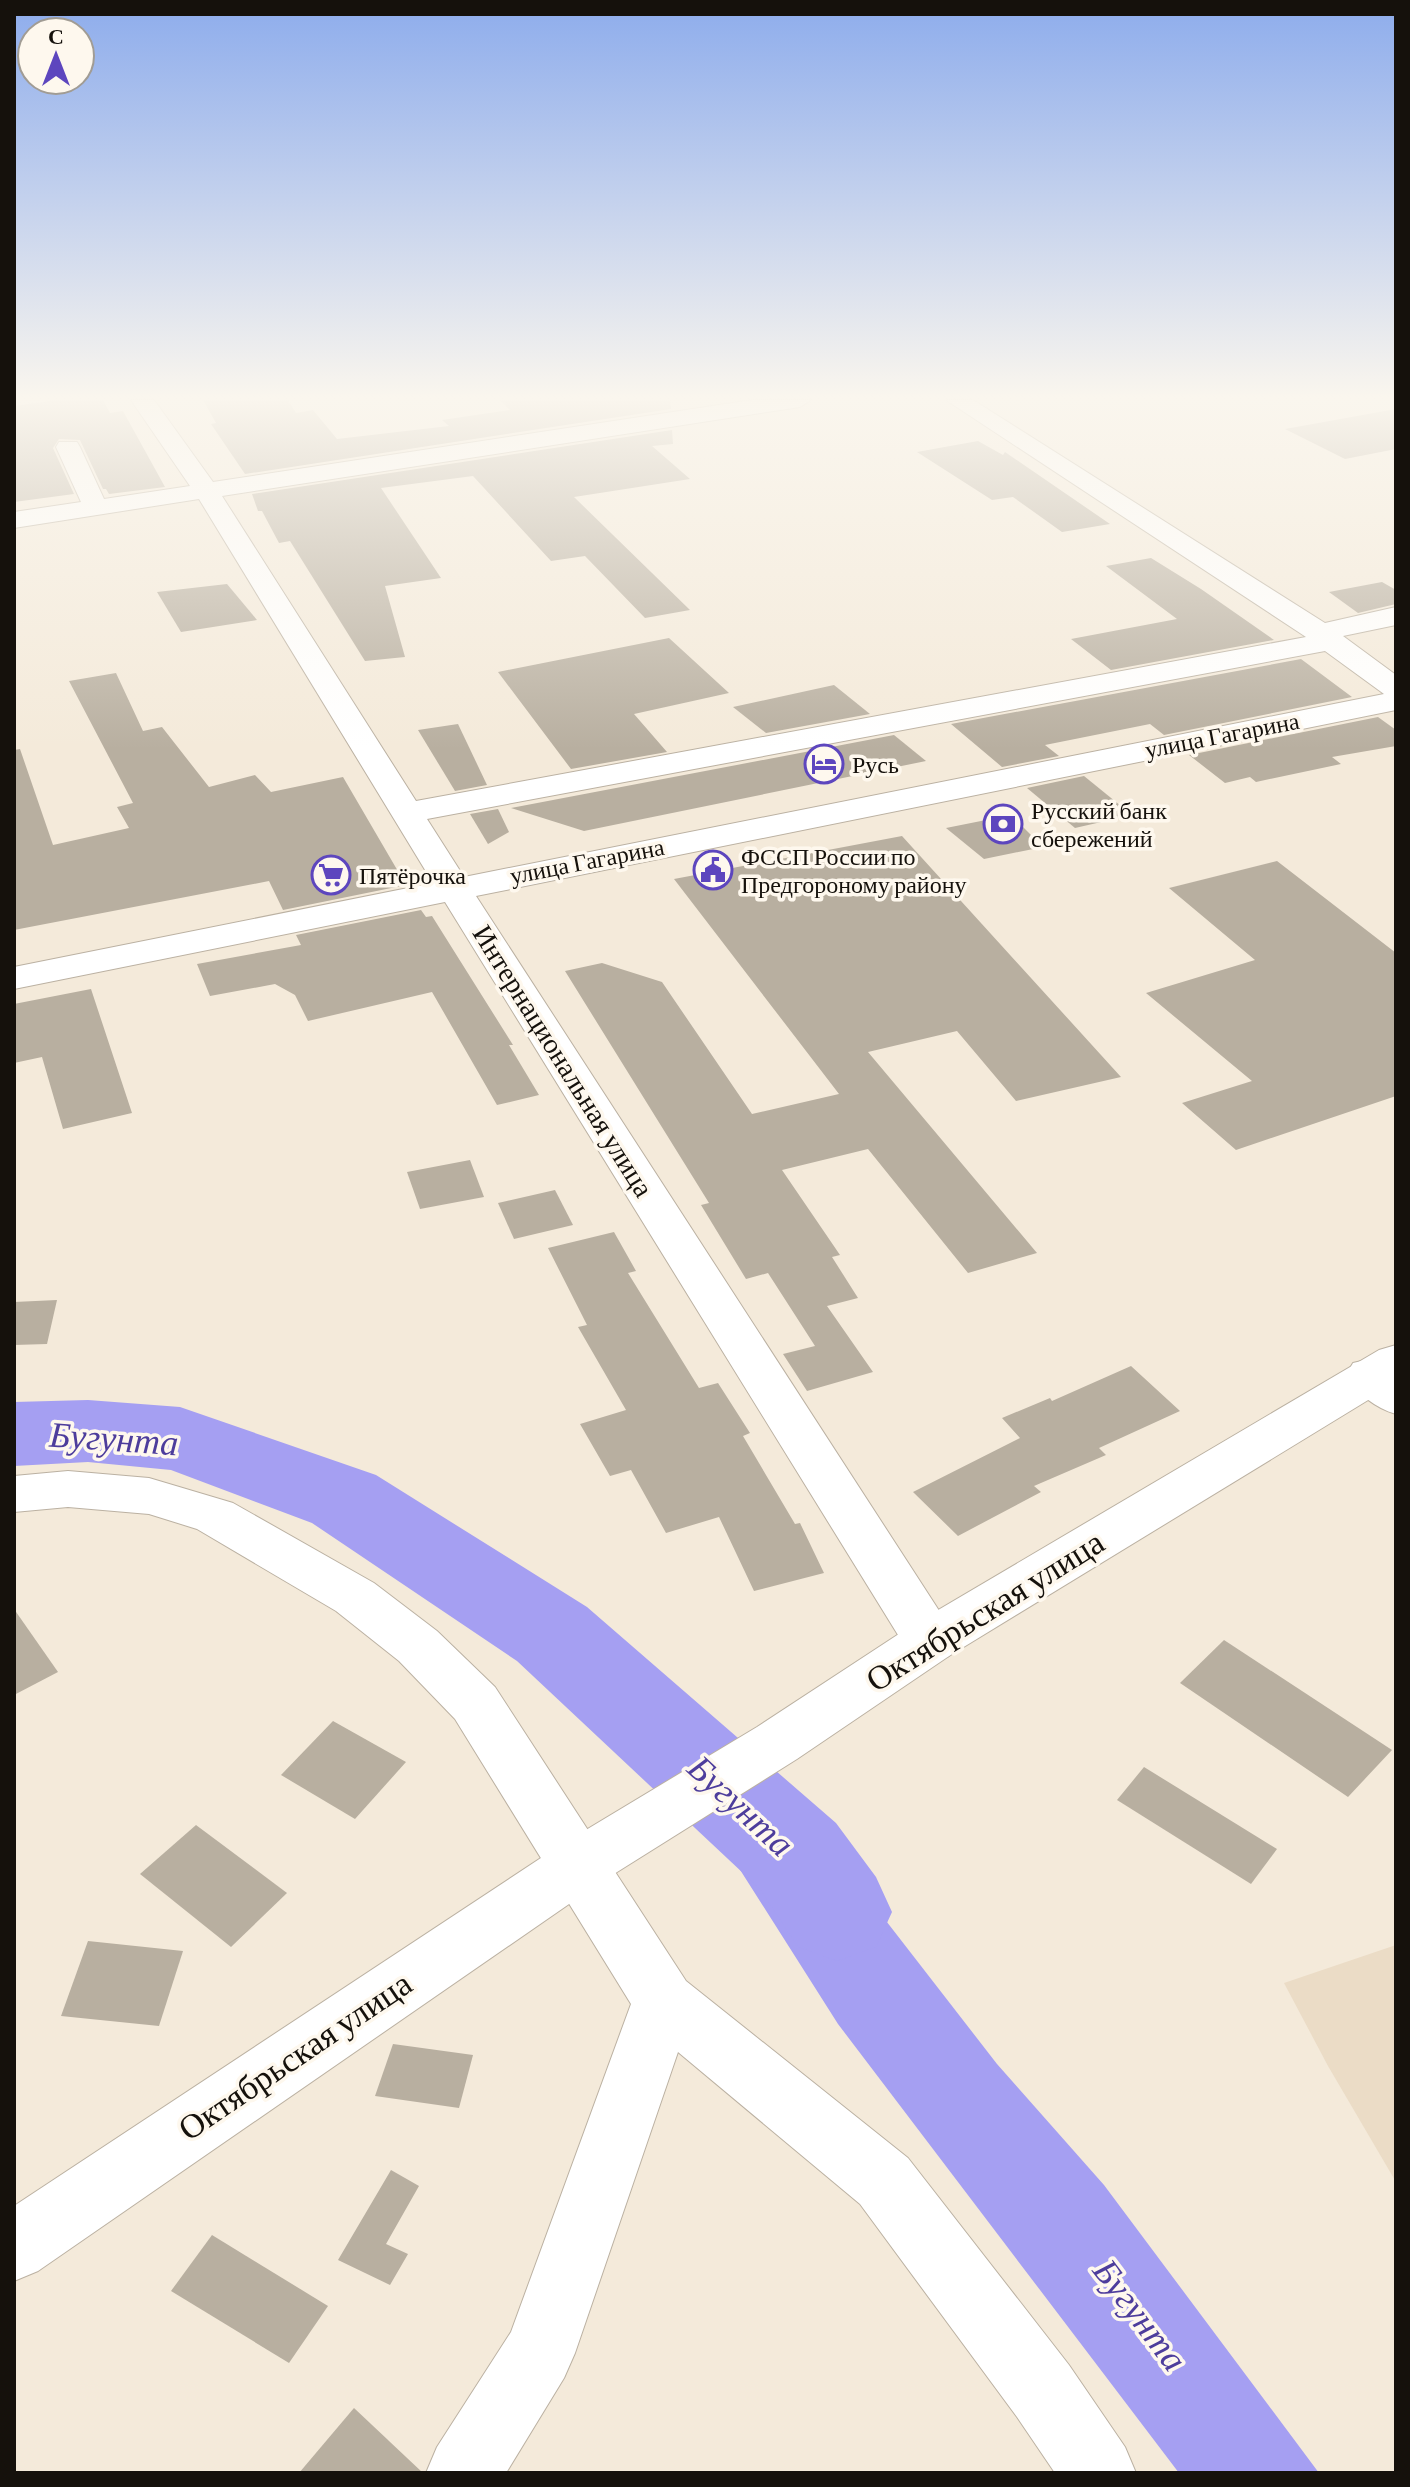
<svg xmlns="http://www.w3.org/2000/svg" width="1410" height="2487" font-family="'Crimson Pro',serif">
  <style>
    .built { fill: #ebdcc6 }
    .water { fill: #a59ff2 }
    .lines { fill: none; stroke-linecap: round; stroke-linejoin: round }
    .river { fill: #a59ff2; fill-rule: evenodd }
    .building { fill: #b8afa0 }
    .minor-casing { stroke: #bbb1a2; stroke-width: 2 }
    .major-casing { stroke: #bbb1a2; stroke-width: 2 }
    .minor { fill: #fff; fill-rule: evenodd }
    .major { fill: #fff; fill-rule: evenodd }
    .labels { text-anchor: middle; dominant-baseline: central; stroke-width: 7; stroke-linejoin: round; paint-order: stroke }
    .far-street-label { font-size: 24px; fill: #15110c; stroke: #fef8ee }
    .far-poi-label { font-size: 24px; fill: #15110c; stroke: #fef8ee; text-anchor: start }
    .street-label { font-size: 28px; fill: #15110c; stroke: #fef8ee }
    .near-street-label { font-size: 34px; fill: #15110c; stroke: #fef8ee }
    .near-water-label { font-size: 36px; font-style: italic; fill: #4d3d9c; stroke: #fef8ee }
  </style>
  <rect width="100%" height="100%" fill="#f4eada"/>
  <path class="built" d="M1396 1945V2182L1328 2066 1284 1983Z"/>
  <path class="water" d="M797 1806 997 2064 1104 2185 1319 2473H1179L838 2024 730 1854Z"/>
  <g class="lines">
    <path class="river" d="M88 1400 180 1407 376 1475 587 1607 836 1823 876 1877 892 1912 876 1947 837 1961 798 1947 760 1889 517 1661 312 1523 171 1470 88 1462 14 1466V1402Z"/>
  </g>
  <g class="building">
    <path d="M57 400H103L110 413 123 411 165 487 109 494 106 489H103L80 440 59 439 53 448 74 494 14 502V406Z"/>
    <path d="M203 400H288L296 413 313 410 337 439 449 426 442 420 510 410 500 400H670L671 409 245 474 211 424 216 423Z"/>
    <path d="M1396 409V449L1345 459 1285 429Z"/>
    <path d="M672 430 673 444 652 446 690 479 574 497 690 610 645 618 585 556 551 561 473 476 381 488 441 578 385 586 405 657 365 661 290 541 279 543 262 511H258L252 494Z"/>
    <path d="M978 441 1003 455 1005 452 1110 524 1062 532 1013 497 992 500 917 452Z"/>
    <path d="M1151 558 1201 589 1274 640 1111 670 1071 639 1177 619 1106 566Z"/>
    <path d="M1382 582 1396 590V604L1358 613 1329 592Z"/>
    <path d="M227 584 257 620 181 632 157 592Z"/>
    <path d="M669 638 729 693 634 714 667 752 571 769 498 672Z"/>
    <path d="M1301 659 1352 697 1164 735 1150 724 1045 745 1059 756 1002 767 951 724Z"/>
    <path d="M116 673 143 731 162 727 209 787 255 775 271 792 343 777 406 885 283 910 269 881 14 930V750L20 749 53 845 129 828 117 807 133 803 69 681Z"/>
    <path d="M834 685 870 714 766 733 733 707Z"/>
    <path d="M1378 717 1396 730V746L1332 757 1341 764 1256 782 1250 777 1225 783 1189 755Z"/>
    <path d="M458 724 487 785 455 791 418 730Z"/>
    <path d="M894 735 926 761 584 831 511 808Z"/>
    <path d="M1084 776 1132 815 1075 828 1027 788Z"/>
    <path d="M498 809 509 832 488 844 470 814Z"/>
    <path d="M1011 815 1043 847 984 859 946 828Z"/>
    <path d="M902 836 1121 1077 1016 1101 957 1031 868 1052 1037 1253 968 1273 868 1149 782 1170 840 1255 832 1257 858 1298 827 1306 873 1372 807 1391 783 1354 815 1346 768 1273 746 1279 701 1205 709 1203 565 971 602 963 662 982 752 1114 839 1094 674 879Z"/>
    <path d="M1277 861 1396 953V1096L1236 1150 1182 1103 1252 1081 1146 993 1255 960 1169 888Z"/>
    <path d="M421 910 426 917 432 916 513 1045H509L539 1095 497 1105 432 992 308 1021 295 995 275 984 210 996 197 964 301 945 296 935Z"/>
    <path d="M91 989 132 1113 63 1129 42 1057 14 1063V1004Z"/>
    <path d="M470 1160 484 1197 420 1209 407 1172Z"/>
    <path d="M555 1190 573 1225 514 1239 498 1203Z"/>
    <path d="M614 1232 636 1271 628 1273 699 1388 718 1383 750 1433 743 1436 795 1524 800 1523 824 1573 754 1591 719 1517 666 1533 631 1470 610 1476 580 1424 626 1410 578 1327 587 1325 548 1248Z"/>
    <path d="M57 1300 47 1344 14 1345V1302Z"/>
    <path d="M1131 1366 1180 1411 1099 1448 1106 1455 1034 1486 1041 1492 958 1536 913 1492 1020 1438 1002 1418 1050 1398 1052 1401Z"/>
    <path d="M14 1609 58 1672 14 1695Z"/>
    <path d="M1224 1640 1392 1750 1348 1797 1180 1683Z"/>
    <path d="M333 1721 406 1762 355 1819 281 1775Z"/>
    <path d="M1144 1767 1277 1849 1251 1884 1117 1800Z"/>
    <path d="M196 1825 287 1893 231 1947 140 1874Z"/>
    <path d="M88 1941 183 1951 159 2026 61 2016Z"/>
    <path d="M393 2044 473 2055 459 2108 375 2096Z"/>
    <path d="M391 2170 419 2186 386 2244 408 2254 390 2285 338 2260Z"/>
    <path d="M212 2235 328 2306 289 2363 171 2291Z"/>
    <path d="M354 2408 423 2473H299Z"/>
  </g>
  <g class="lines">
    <defs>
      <g id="minor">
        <path d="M131 400H154L213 482 752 400H811L800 407 222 496 416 801 1306 637 946 400H973L1325 623 1396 607V625L1343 636 1396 675V710L476 896 949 1626 957 1641 949 1656 930 1662 911 1656 445 902 14 989V967L433 883 199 499 14 528V512L81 502 56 447 59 442H77L80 447 104 499 190 486ZM1325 651 1384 694 464 877 427 819Z"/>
        <path d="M1370 1359 1387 1363 1396 1371V1414C1375 1408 1358 1394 1346 1375L1353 1363Z"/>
        <path d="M68 1471 149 1478 233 1503 374 1583 437 1631 495 1687 686 1981 908 2158 1069 2365 1125 2447 1136 2473H1055L1017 2417 860 2204 678 2052 575 2353 564 2378 506 2473H426L437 2447 511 2332 631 2004 455 1719 399 1661 336 1611 197 1529 149 1514 68 1507 14 1512V1476Z"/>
      </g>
      <path id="major" d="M1396 1345V1383L949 1656 797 1759 598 1884 38 2271 14 2281V2206L556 1848 757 1727 911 1626 1379 1350Z"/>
    </defs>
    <use href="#minor" class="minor-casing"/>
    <use href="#major" class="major-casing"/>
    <use href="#minor" class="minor"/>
    <use href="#major" class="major"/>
  </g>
  <linearGradient id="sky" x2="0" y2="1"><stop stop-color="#8dacec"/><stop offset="0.53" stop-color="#faf6ee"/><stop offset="1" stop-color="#faf6ee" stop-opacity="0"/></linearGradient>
  <rect width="1410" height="749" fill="url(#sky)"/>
  <defs>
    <symbol id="hotel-ring" viewBox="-11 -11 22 22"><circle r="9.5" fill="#fef8ee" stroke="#5d46be" stroke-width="1.5"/><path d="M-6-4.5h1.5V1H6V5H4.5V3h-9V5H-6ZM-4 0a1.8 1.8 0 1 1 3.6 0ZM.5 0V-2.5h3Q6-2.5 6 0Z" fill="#5d46be"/></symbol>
    <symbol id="bank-ring" viewBox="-11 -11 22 22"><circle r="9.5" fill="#fef8ee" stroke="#5d46be" stroke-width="1.5"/><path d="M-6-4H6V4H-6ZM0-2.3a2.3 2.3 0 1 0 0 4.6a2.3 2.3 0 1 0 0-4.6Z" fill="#5d46be"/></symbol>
    <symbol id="civic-ring" viewBox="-11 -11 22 22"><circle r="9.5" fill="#fef8ee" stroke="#5d46be" stroke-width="1.5"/><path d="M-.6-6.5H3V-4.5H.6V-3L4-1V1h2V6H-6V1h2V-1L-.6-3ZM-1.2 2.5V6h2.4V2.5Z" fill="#5d46be"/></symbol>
    <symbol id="supermarket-ring" viewBox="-11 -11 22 22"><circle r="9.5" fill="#fef8ee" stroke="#5d46be" stroke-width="1.5"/><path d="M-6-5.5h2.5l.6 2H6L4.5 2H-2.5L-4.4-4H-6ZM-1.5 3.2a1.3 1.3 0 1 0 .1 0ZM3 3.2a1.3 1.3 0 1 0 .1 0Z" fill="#5d46be"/></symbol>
  </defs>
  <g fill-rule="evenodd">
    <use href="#hotel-ring" x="802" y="742" width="44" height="44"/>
    <use href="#bank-ring" x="981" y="802" width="44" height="44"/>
    <use href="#civic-ring" x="691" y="848" width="44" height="44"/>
    <use href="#supermarket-ring" x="309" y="853" width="44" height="44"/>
  </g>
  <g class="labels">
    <g class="far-street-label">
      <text transform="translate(1222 735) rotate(-11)">улица Гагарина</text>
      <text transform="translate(587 861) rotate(-11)">улица Гагарина</text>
    </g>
    <g class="far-poi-label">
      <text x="852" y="764">Русь</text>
      <text x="1031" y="810">Русский банк<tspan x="1031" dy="28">сбережений</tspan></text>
      <text x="741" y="856">ФССП России по<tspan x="741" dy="28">Предгороному району</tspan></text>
      <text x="359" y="875">Пятёрочка</text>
    </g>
    <g class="street-label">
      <text transform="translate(563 1061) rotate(58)">Интернациональная улица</text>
    </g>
    <g class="near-street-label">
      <text transform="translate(985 1611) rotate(-32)">Октябрьская улица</text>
      <text transform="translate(295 2056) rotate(-34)">Октябрьская улица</text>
    </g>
    <g class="near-water-label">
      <text transform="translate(114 1439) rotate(4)">Бугунта</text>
      <text transform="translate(741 1806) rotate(43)">Бугунта</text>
      <text transform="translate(1140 2315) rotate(53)">Бугунта</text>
    </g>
  </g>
  <rect width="1410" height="2487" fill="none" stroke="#15110c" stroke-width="32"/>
  <g transform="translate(56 56)"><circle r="38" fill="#fef8ee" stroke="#a19c94" stroke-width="2"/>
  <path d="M0-6L14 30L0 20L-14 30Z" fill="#5d46be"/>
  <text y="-12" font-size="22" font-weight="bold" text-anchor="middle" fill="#15110c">С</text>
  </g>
</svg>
